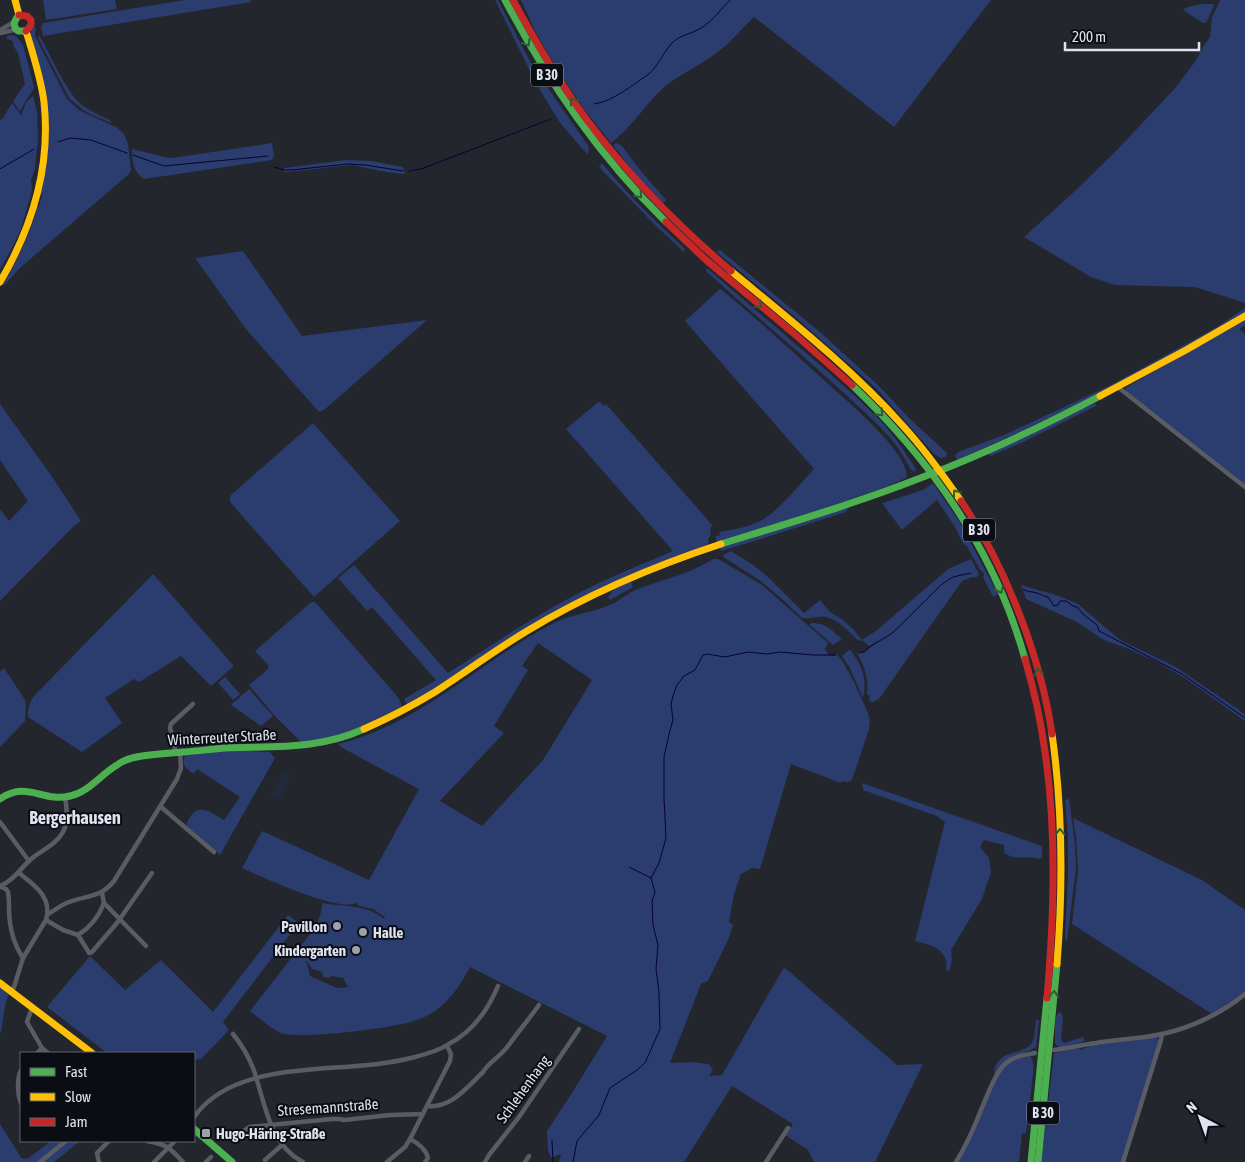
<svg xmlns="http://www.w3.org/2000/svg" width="1245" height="1162" font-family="'Asap Condensed',sans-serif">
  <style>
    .built { fill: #21293c }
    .green { fill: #2b3c6e; fill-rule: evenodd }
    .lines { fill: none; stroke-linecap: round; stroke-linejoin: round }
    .stream { stroke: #050334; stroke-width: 1 }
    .street { stroke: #5a5c63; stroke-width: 4.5 }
    .fast { stroke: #4caf50; stroke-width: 7 }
    .slow { stroke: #ffc107; stroke-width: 7 }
    .jam { stroke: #c62828; stroke-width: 7 }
    .oneway { stroke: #2b5e32 }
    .poi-dot { fill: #9da1aa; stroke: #0a0d14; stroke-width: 2 }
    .labels { text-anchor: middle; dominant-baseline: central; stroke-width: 4; stroke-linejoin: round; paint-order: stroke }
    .shield { fill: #0a0d14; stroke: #9fa3ac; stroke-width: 1 }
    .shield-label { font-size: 14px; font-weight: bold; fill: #dfe3ed }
    .street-label { font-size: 15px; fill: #dfe3ed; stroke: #0a0d14 }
    .poi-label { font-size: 15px; font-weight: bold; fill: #dfe3ed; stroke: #0a0d14; text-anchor: end }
    .quarter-label { font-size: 18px; font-weight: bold; fill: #dfe3ed; stroke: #0a0d14 }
  </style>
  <rect width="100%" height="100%" fill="#23262d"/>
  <path class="built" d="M285 769 288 773 290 780 280 800 271 795Z"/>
  <g class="green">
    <path d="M43 0H115L117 9 46 20Z"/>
    <path d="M185 0H251V2L43 36 41 28 43 23Z"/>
    <path d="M495 0H498L532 65 589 147 588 155 560 123 543 95 530 71Z"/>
    <path d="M521 0H991L894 127 754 17C741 29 730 44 715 54 698 67 677 75 661 90 644 107 631 128 611 143L587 113 559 72 536 33Z"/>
    <path d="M1220 0H1245V303L1195 287 1115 285 1091 277 1024 237 1074 192 1118 149 1176 87 1197 59 1203 47 1210 37 1212 17 1220 1Z"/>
    <path d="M1209 4H1213L1214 6 1206 23H1203L1183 10C1189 5 1201 4 1209 4Z"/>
    <path d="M34 27 36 29 35 35 38 42 67 99 79 110 87 114 116 127 124 134 128 144 131 170 129 174 21 267 7 282 2 286C17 261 29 236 38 207L39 206 42 195 40 194 48 143 31 37V30Z"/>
    <path d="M10 35 16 36 23 45 34 87 33 90 26 100 20 112 13 101 25 84 18 53 14 47 13 41 7 39V36Z"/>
    <path d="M39 35C51 55 65 91 82 105 90 111 101 116 110 120L112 123 97 117 86 112 69 98 40 42 38 37Z"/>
    <path d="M33 96 37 111 38 138 35 169 31 180 32 188 31 195 21 229 14 244 0 270V120L3 118 12 103 21 115 27 101Z"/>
    <path d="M272 143 274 155 272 160 144 179C133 172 132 161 132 149L169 158 179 157Z"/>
    <path d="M617 143 622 146 640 170 666 200 664 203C645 187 628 165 613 145Z"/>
    <path d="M346 160 371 161 403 167 405 174 386 172 352 165 287 172H284V168Z"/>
    <path d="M602 163C627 194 656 222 685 249L684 252 653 223 599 167Z"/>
    <path d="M720 250 821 333 879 386 910 419 947 453 946 457 941 458 934 454 876 388 794 316 718 253 717 251Z"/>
    <path d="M243 251 302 336 427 320 324 410 319 412 296 386 246 329 195 258Z"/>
    <path d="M706 269H708L827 371 856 397 882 422 898 442 916 469 915 472 911 470C906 461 900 450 893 441 875 421 855 403 835 385 793 346 748 310 706 271Z"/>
    <path d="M720 289 722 290C757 319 791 350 825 381 845 399 865 416 883 436 891 445 910 467 906 478L883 488 811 513 718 543 716 541V536L721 535 719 532C733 530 752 526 764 519 783 506 798 486 814 469L685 321Z"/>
    <path d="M1245 308V314L1091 399 960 459H957L955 456 958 452 1004 435 1111 385 1217 327Z"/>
    <path d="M1245 319V325L1239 329 1245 334V485L1127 392 1125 388Z"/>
    <path d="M600 402 604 406 606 404 713 526 710 527 711 534 708 540 709 543 704 547 576 601 410 705 406 703 404 699 436 680 372 607 367 611 338 578 354 565 448 673C490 646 531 618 575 595 607 578 640 565 673 551L566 429 597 403Z"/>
    <path d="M1095 403 1096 406 1021 443 991 456 989 455 990 452Z"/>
    <path d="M0 404 53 478 81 521 74 526 0 601V509L9 521 28 501 0 460Z"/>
    <path d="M313 423 400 521 315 596H313L230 502V497L231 495Z"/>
    <path d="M933 483 959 521 998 594 993 597 983 577 984 575 983 572 980 570 966 545H964L955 527 937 500 902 530 882 503 923 490Z"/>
    <path d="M849 506 846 512 751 542 721 551 720 547Z"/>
    <path d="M731 551 753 565 768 577 804 613 820 600 830 612 843 620 854 630 862 640 876 631 948 569 971 559 979 574 977 577H972L962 581 879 699 873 702 869 701 870 696 867 694C869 678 864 666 857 653H863L880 640 869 646 862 640 859 641C849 632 839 620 826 617 820 616 809 619 802 618L782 599 758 579 723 557V555Z"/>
    <path d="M713 559H717L720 560 762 585 828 643 825 649 829 655 833 656 837 654 843 662 855 684 868 713 870 720 869 729 852 780 848 782 842 781 841 783 791 764 760 869 752 868 741 874 734 894 729 922 733 925 729 938 708 981 701 984 670 1063 692 1062 709 1064 713 1070 709 1076 722 1075 784 967 897 1065 923 1064 875 1162H814L808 1150 785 1135 793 1124 732 1086 684 1162H559L561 1154 551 1158 548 1151 547 1131 572 1093 607 1036 470 967C461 985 451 999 435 1011 429 1015 421 1019 414 1021 394 1028 299 1040 281 1033 270 1028 260 1019 250 1011L310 934C317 924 322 915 322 903 343 907 367 904 384 919L385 917 373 909 359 906 356 903C338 912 262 877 242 868L262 831 369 880 419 789 346 750 340 746 338 744C420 724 479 662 552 624 570 615 584 614 602 608 615 604 624 596 635 590 644 586 655 583 664 580 681 575 697 569 713 559ZM538 643 592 680 543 760 482 826 440 801 504 733 494 726 528 670 522 666ZM306 960 312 969 322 972 323 977 328 978 332 976 343 978 348 987 337 988 310 976Z"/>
    <path d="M153 574 234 666 211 686 181 656 139 682 134 679 105 698 122 723 82 752 28 717C28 708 29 702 35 695Z"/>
    <path d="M630 579 633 587 610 600 608 597 617 585Z"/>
    <path d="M1021 585 1059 596 1078 604 1113 634 1122 641 1174 666 1236 708 1245 715V721L1185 678 1155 661 1129 649 1104 640 1077 622 1026 599Z"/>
    <path d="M313 602H315L391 689C395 694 403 701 401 708L378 721 324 740 323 739 302 743 274 715 249 685 268 669V665L255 651 310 603Z"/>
    <path d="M811 623C827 623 831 630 842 639L833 645 810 625Z"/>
    <path d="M850 649C861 665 868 677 863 698L850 668 842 656Z"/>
    <path d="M4 668 25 700 26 705 25 721 0 747V672Z"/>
    <path d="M225 677 240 694 233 700 218 683Z"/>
    <path d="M249 689 273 716 261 726 231 705Z"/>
    <path d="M232 750 270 752 275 758 220 855 186 825C195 801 208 810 224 820L240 797 197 769 194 774C186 769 180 764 186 755Z"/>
    <path d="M862 783 1042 846V858L1038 859 1037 858 1012 857 1004 853V845L984 840 980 847 989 858 991 872 982 899 951 950 952 960 949 971 946 970C946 967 947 964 946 961 943 947 927 944 915 941L945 822 937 816 863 790Z"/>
    <path d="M1069 798 1075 845 1076 868 1067 941 1065 938 1068 876V835L1065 801Z"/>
    <path d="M1073 818 1202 880 1245 910V992L1230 1003 1212 1014 1072 924 1078 870 1076 837Z"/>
    <path d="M288 915 299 923 223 1022 229 1030 201 1059 194 1060V1053H107L47 1007 90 956 125 990 161 960 213 1012Z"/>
    <path d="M0 987 9 994C3 1006 4 1021 0 1035Z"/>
    <path d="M1061 1012 1063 1019 1061 1040 1064 1043 1083 1037 1085 1041 1065 1047H1059L1055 1044V1023L1057 1014Z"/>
    <path d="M1036 1020H1039L1036 1047C1019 1057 1007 1055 995 1074L994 1073C997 1048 1023 1056 1032 1043 1035 1037 1035 1027 1036 1020Z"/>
    <path d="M1155 1037 1160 1040 1122 1162H1041L1054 1053 1079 1048 1080 1050 1093 1045Z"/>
    <path d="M1026 1056H1031L1034 1067 1026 1133H1022L1019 1162H958L995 1082 1003 1067 1011 1061Z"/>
    <path d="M0 1124 22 1159 29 1158 51 1141H80L54 1162H0Z"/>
  </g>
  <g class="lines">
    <g class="stream">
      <path d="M594 104C614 101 632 85 649 74 659 65 663 52 673 42 682 34 692 34 701 28 713 21 721 9 730 0"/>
      <path d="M58 142 70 138 91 140 127 153"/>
      <path d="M133 155 164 166 268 156"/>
      <path d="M274 167 284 170H291L348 164 365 165 403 171"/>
      <path d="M0 169 34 149"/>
      <path d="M409 171 421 169 551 119"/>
      <path d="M1023 589C1029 593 1031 591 1037 593 1041 594 1043 596 1048 597L1054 606 1058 605 1060 601H1066L1073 606 1077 607 1084 615 1097 625 1099 631 1182 674 1245 718"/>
      <path d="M859 653 865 651 871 646 891 634 906 620 942 584 953 577 971 573"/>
      <path d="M651 878 659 863 666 838 664 798V757L670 730 673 720 671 704 673 696 677 685 684 676 695 670 703 655 707 654 725 657 748 652 767 654 780 652 813 655H836"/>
      <path d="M552 1140 553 1162"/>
      <path d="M573 1162 577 1141 599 1115 610 1088 637 1070 645 1063 660 1029 659 992 656 969 658 945 653 925 652 901 655 892 651 878 629 867"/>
    </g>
    <g class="street">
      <path d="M0 30 14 22"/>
      <path d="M0 33 14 30H18"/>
      <path d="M1119 388 1245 487"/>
      <path d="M176 753 170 728 171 724 193 704"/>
      <path d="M161 807 214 852"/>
      <path d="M0 822 29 861"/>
      <path d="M0 886C13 881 20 869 30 860 40 851 56 845 63 832 68 823 67 808 65 797"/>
      <path d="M1 887 6 889 8 892C9 897 9 902 9 908 9 925 13 943 23 958"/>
      <path d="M102 893 104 903 146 946"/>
      <path d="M48 914C55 910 61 905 69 902 88 895 100 898 114 881L177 779 181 768 180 752"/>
      <path d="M46 920 63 930 78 935 88 951 89 953 92 952 117 923 152 873"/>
      <path d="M78 935C91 927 99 916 104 903"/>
      <path d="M11 992 14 987 23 958 46 920C53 897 34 885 19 873"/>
      <path d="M32 1008 27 1022 42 1048 48 1053"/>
      <path d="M233 1034C241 1044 248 1055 253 1068 265 1101 268 1144 303 1162"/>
      <path d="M1054 1050C1068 1048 1082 1045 1096 1043 1118 1039 1140 1039 1162 1034 1191 1028 1222 1013 1245 994"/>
      <path d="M37 1053 42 1048"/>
      <path d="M21 1070C17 1079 17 1093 21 1103"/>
      <path d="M427 1106C451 1109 467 1087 483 1072 489 1062 501 1056 508 1046 518 1032 529 1019 539 1005"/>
      <path d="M194 1117C211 1093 237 1082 264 1076 314 1065 366 1070 415 1057 426 1054 438 1051 447 1045 471 1033 488 1010 498 986"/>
      <path d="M237 1136 249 1127 332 1119H340L344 1120 390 1115 423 1114"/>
      <path d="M410 1139C418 1143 426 1150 428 1158L425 1162"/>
      <path d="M147 1141C168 1145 169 1147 183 1162"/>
      <path d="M265 1160 282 1145"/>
      <path d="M40 1162 66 1141"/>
      <path d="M99 1162 97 1153 109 1141"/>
      <path d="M154 1162 175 1141"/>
      <path d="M206 1162 211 1157"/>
      <path d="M387 1162 405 1147 410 1139 450 1061 451 1054 447 1046"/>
      <path d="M485 1162 489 1155 519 1117 579 1029"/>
      <path d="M525 1162 529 1156"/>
      <path d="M766 1162 788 1128"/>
      <path d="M956 1162C966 1146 974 1128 981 1110 987 1096 995 1073 1006 1063 1014 1056 1025 1055 1035 1053"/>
      <path d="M1123 1162 1161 1040 1162 1034"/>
    </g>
    <g class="fast">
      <path d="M505 0C549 83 599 156 666 222"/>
      <path d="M19 15C14 21 12 26 18 31H26"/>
      <path d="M852 385C933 462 995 551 1025 659"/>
      <path d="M721 544C789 523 857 503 923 477 984 454 1043 426 1100 396"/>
      <path d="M0 799C27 780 43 803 70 796 89 792 100 775 117 765 124 760 133 757 142 756 156 754 170 753 184 752 198 751 212 749 225 748 275 746 317 750 364 729"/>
      <path d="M194 1129 232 1162"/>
      <path d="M1031 1162 1047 998"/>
      <path d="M1038 1162 1057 964"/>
    </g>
    <g class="slow">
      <path d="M15 0 19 15"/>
      <path d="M731 271C790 320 851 368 903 426 924 449 943 475 961 501"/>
      <path d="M0 282C33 226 51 167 44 102 41 78 33 54 26 31"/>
      <path d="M1100 396 1186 350 1245 316"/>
      <path d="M364 729C389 718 412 706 435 692 466 672 495 650 527 631 588 594 654 566 721 544"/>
      <path d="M1052 734C1063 811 1063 888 1057 964"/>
      <path d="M0 983 92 1053"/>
    </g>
    <g class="jam">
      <path d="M513 0C535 41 559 82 587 120 629 176 678 226 731 271"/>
      <path d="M19 15 27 16 31 20V25L26 31"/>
      <path d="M666 222 706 260 791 331 852 385"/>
      <path d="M961 501C1005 564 1041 658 1052 734"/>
      <path d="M1025 659C1034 690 1041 721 1045 752 1057 834 1054 916 1047 998"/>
    </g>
  </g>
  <defs><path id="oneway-chevron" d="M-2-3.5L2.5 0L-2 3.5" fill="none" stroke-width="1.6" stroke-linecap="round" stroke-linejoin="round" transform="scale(1.25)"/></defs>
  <g class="oneway">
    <use href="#oneway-chevron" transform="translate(527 43) rotate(60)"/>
    <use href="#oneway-chevron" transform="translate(573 101) rotate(-126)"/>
    <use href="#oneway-chevron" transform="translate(639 195) rotate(49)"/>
    <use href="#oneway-chevron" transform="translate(759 305) rotate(40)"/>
    <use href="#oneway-chevron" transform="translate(880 413) rotate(47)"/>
    <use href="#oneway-chevron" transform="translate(956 493) rotate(-126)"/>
    <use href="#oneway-chevron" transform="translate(1000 590) rotate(66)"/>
    <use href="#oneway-chevron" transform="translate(1038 672) rotate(-106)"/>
    <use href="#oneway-chevron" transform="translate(1060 832) rotate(-91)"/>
    <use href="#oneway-chevron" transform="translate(1054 994) rotate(-85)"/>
  </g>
  <g class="poi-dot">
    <circle cx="337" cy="926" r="5"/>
    <circle cx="363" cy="932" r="5"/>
    <circle cx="356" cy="950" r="5"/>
    <rect x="201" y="1128" width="10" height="10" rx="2.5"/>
  </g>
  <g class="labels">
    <g class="shield">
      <rect x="531" y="63.5" width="32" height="23" rx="4"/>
      <rect x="963" y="518.5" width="32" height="23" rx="4"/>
      <rect x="1027" y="1101.5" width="32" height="23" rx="4"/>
    </g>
    <g class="shield-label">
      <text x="547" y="75">B 30</text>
      <text x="979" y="530">B 30</text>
      <text x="1043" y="1113">B 30</text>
    </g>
    <g class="street-label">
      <text transform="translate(222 737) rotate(-3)">Winterreuter Straße</text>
      <text transform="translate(523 1089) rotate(-54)">Schlehenhang</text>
      <text transform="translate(328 1107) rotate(-4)">Stresemannstraße</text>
    </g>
    <g class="poi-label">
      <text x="327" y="926">Pavillon</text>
      <text x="373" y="932" text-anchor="start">Halle</text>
      <text x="346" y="950">Kindergarten</text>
      <text x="216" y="1133" text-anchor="start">Hugo-Häring-Straße</text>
    </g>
    <g class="quarter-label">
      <text x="75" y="817">Bergerhausen</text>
    </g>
  </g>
  <rect x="20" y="1052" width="175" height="90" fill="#0a0d14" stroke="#5f636b"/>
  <rect x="30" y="1068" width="25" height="8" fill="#4caf50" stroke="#5f636b"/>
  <text x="65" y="1077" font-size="15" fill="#dfe3ed">Fast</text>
  <rect x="30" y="1093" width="25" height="8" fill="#ffc107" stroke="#5f636b"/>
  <text x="65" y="1102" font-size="15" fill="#dfe3ed">Slow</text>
  <rect x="30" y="1118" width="25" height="8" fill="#c62828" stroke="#5f636b"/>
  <text x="65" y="1127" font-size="15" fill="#dfe3ed">Jam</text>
  <g transform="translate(1200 1117) rotate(319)" stroke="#0a0d14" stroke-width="4" paint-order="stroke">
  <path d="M0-4L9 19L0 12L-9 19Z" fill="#dfe3ed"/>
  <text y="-8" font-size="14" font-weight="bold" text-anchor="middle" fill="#dfe3ed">N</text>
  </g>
  <path d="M1065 42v8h134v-8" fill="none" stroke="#dfe3ed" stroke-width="2.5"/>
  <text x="1072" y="42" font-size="15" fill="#dfe3ed" stroke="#0a0d14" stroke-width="4" paint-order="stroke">200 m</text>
</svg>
